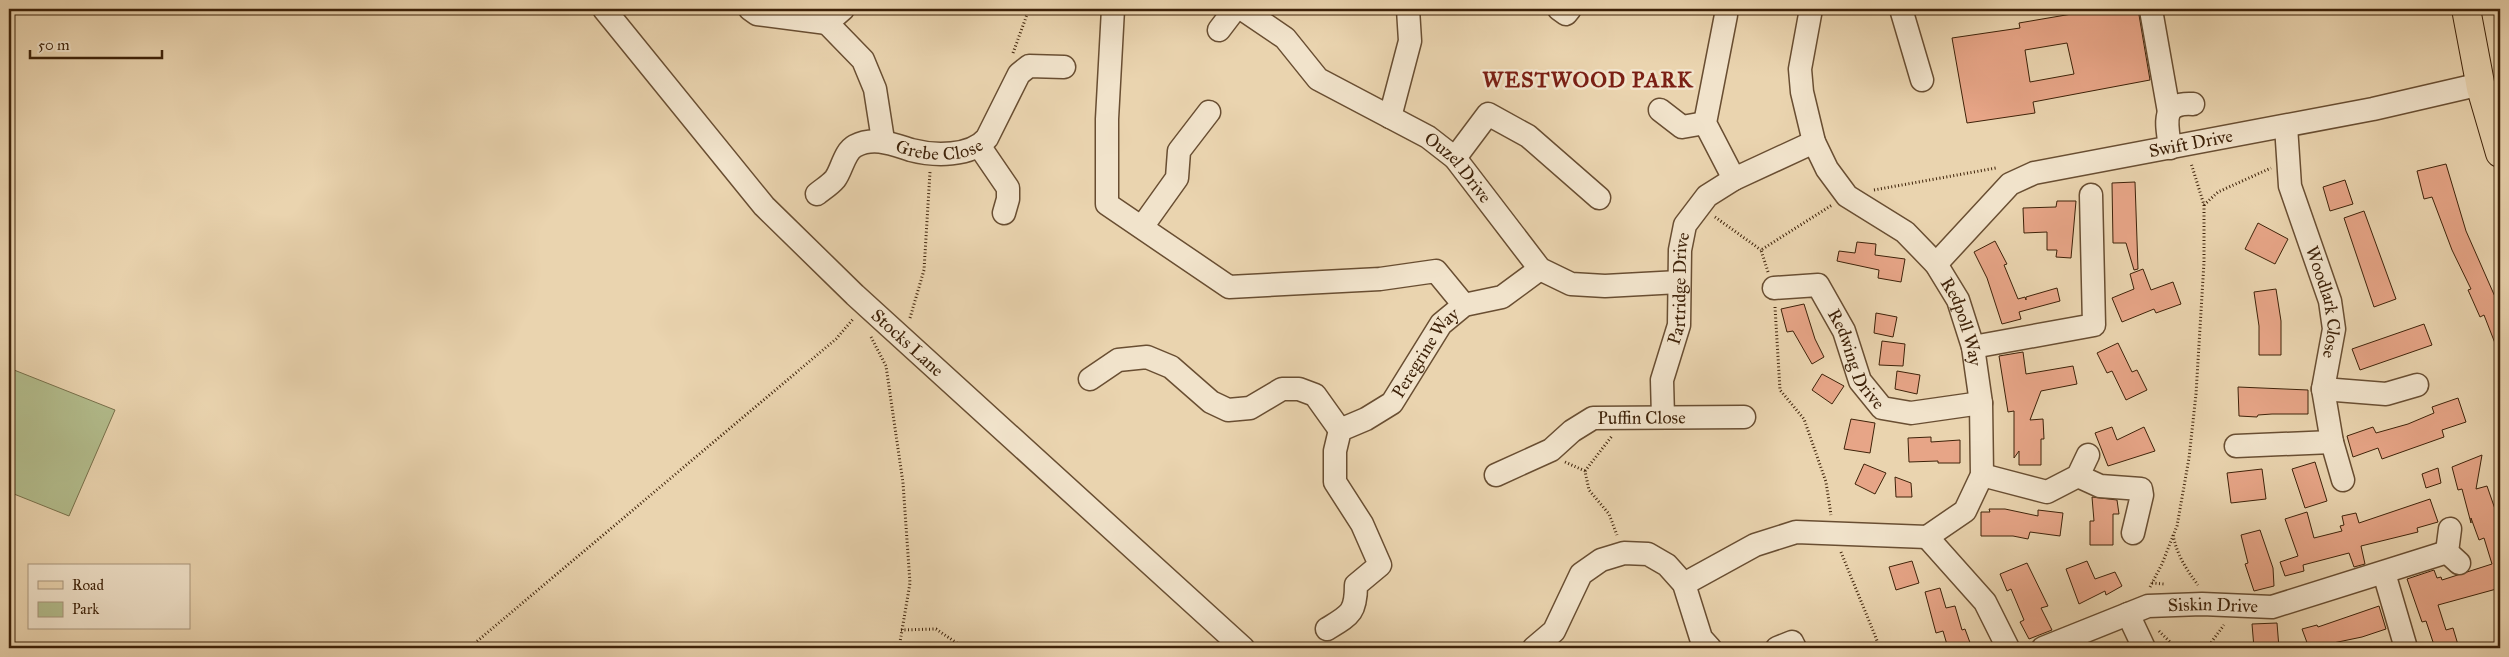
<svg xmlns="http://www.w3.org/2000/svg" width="2509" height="657" font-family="'IM FELL Great Primer',serif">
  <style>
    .green { fill: #b3bd8d; stroke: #78704b }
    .building { fill: #e7a587; stroke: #3e2209; fill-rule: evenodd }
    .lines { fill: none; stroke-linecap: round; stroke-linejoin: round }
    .minor-casing { stroke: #694e32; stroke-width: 25 }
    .major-casing { stroke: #3e2209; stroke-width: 30 }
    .path { stroke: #3e2209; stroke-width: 3; stroke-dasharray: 1 2.5; stroke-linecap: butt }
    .minor { stroke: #f1e3cb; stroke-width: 22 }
    .major { stroke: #ead4af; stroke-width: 28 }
    .labels { text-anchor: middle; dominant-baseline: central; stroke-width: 5; stroke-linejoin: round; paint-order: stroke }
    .street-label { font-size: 18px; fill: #3e2209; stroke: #f1e3cb }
    .district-label { font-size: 22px; font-weight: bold; letter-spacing: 1px; fill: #7a1f14; stroke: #f1e3cb }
  </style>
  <rect width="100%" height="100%" fill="#ead4af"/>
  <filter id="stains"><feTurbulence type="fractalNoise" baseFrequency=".004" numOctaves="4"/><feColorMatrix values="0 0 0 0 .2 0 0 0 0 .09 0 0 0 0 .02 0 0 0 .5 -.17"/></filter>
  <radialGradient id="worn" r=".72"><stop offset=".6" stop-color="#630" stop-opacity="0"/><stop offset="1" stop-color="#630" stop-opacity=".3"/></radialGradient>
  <path class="green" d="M9 368 115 410 69 516 9 492Z"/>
  <g class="building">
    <path d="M2101 9H2138L2150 80 2033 102 2035 113 1967 123 1952 38 2020 28 2019 23ZM2067 43 2074 74 2030 82 2025 50Z"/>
    <path d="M2446 164 2466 231 2500 308V356L2484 315 2480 317 2468 290 2471 289 2452 250 2432 197 2424 199 2417 171Z"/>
    <path d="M2345 180 2353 204 2330 211 2323 187Z"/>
    <path d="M2135 182 2138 269 2134 270 2126 243H2113L2112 183Z"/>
    <path d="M2057 201H2076L2071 258 2056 257 2057 250H2047V232L2024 233 2023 208 2056 207Z"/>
    <path d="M2364 211 2396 299 2374 307 2344 218Z"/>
    <path d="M2258 223 2288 239 2275 264 2245 249Z"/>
    <path d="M1995 241 2007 264 2004 265 2018 299 2025 297 2026 300V297L2057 288 2060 301 2019 312 2021 319 2002 324 1987 278 1974 252Z"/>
    <path d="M1857 242 1876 244 1875 255 1905 259 1901 282 1878 278 1879 270 1837 261 1839 251 1855 253Z"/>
    <path d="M2143 269 2151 290 2173 282 2181 304 2156 313 2154 309 2122 322 2112 298 2134 289 2130 274Z"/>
    <path d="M2276 289 2281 321V355H2259V326L2254 292Z"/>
    <path d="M1804 304 1815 339 1824 357 1812 364 1793 331 1787 332 1781 309Z"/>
    <path d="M1876 313 1897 317 1893 337 1874 333Z"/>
    <path d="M2424 324 2432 345 2360 370 2352 349Z"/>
    <path d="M1882 341 1905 344 1903 366 1879 365Z"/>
    <path d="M2118 343 2132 372 2137 370 2147 390 2126 400 2112 371 2107 373 2097 353Z"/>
    <path d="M2023 352 2026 374 2073 366 2077 384 2041 391 2030 420 2043 419 2044 439H2041V465H2019V451L2014 458V411L2008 412 1999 356Z"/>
    <path d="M1897 371 1920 375 1917 394 1895 389Z"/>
    <path d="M1822 374 1844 386 1832 404 1812 390Z"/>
    <path d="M2238 387 2308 390V414H2272L2258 415 2257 417 2239 416Z"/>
    <path d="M2458 398 2466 422 2442 430 2444 437 2382 459 2378 448 2353 457 2347 436 2373 427 2376 433 2408 424 2434 413 2432 407Z"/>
    <path d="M1851 419 1875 423 1870 453 1844 449Z"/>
    <path d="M2112 427 2117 440 2144 427 2155 451 2108 466 2095 433Z"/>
    <path d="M1931 437V442L1960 440V463H1938V461L1909 462 1908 438Z"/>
    <path d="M2482 455 2476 489 2487 486 2495 509 2497 508 2500 517V588L2438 605 2446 630 2453 628 2459 648H2435L2426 621 2422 622 2407 579 2434 570 2437 578 2441 577 2442 580 2492 564 2484 538 2479 540 2471 518V523L2462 489 2458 490 2452 467Z"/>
    <path d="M2315 462 2327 501 2305 508 2292 469Z"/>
    <path d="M1864 464 1886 473 1875 494 1855 484Z"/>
    <path d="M2438 468 2441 483 2426 488 2422 474Z"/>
    <path d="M2262 469 2266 499 2231 503 2227 473Z"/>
    <path d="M1895 477 1911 483 1912 497H1896Z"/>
    <path d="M2092 497 2117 500 2119 514H2113V545H2090V521H2094Z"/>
    <path d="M2430 499 2438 522 2417 528 2418 532 2361 546 2365 564 2354 567 2349 553 2303 565 2304 571 2285 576 2280 562 2298 556 2285 519 2307 512 2314 538 2342 531 2340 526 2344 525 2342 516 2356 513 2359 523Z"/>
    <path d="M1989 509H2005L2038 516V510L2063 513 2060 536 2030 532 2028 539 2013 536H1981V512H1990Z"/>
    <path d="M2260 530 2273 568 2274 586 2254 591 2245 564 2248 563 2241 535Z"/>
    <path d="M1912 561 1919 583 1896 590 1889 567Z"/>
    <path d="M2087 561 2095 579 2115 572 2122 586 2106 595 2105 591 2079 604 2066 569Z"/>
    <path d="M2027 563 2048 606 2041 608 2052 630 2029 639 2020 622 2024 620 2011 589 2007 591 2000 574Z"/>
    <path d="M1940 588 1946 608 1955 606 1962 630 1965 629 1972 648H1948L1943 631 1936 633 1925 592Z"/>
    <path d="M2379 606 2386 629 2362 637 2309 648 2302 629 2317 625 2318 627Z"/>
    <path d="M2277 623 2279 648H2254L2252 624Z"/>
  </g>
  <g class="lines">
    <defs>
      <g id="minor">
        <path id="s1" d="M604 9 764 206 855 295 1243 648"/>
        <path d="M750 9 757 14 827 23 843 9"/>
        <path d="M1113 9 1107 119V204L1229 287 1380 279 1436 271 1464 305"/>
        <path id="s2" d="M1242 9 1285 38 1318 79 1428 137 1455 158 1540 269 1571 284 1605 286 1679 282"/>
        <path d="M1559 9 1566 14 1570 9"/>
        <path id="s3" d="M1811 9 1800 69 1802 92 1814 142 1827 169 1847 196 1905 232 1936 264 1958 300 1973 347 1981 403 1982 475 1965 511 1927 537"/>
        <path d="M1901 9 1922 80"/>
        <path d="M2151 10 2169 112"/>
        <path d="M1726 15 1705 123 1734 179"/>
        <path d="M827 23 863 60 875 89 883 140"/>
        <path d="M1219 30 1235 9"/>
        <path d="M1660 110 1682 127 1705 123"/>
        <path d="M1390 117 1410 41 1408 9"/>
        <path id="s4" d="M2286 126 2290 186 2330 301 2334 329 2323 389 2332 442 2343 480"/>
        <path d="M980 147 1008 188V199L1004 213"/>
        <path d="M2170 148C2167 123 2160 102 2193 104"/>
        <path d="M1455 158 1488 114 1528 136 1599 198"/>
        <path id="s5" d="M817 194C823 189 830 185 835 179 842 170 844 152 855 146 874 136 892 144 911 150 934 156 971 157 987 138L1019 74 1029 66 1064 67"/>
        <path d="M1142 227 1177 178 1179 151 1209 112"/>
        <path id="s6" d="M1936 264 2010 184 2034 173 2373 109 2481 84"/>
        <path id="s7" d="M1774 288 1818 285 1844 331 1860 381 1882 408 1911 413 1981 403"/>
        <path d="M1973 347 2094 325 2091 195"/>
        <path d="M1090 379 1118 360 1147 357 1171 367 1211 402 1228 410 1250 408 1282 389H1299L1315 395 1340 430"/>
        <path d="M2323 389 2386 394 2417 385"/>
        <path id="s8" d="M1663 417 1662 380 1679 325 1680 250 1685 225 1707 196 1734 179 1814 142"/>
        <path d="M2236 446 2332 442"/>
        <path id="s9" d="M1496 475 1551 450 1572 431 1593 418 1744 417"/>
        <path d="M1982 475 2047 492 2078 476 2088 455"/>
        <path d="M2078 476 2100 486 2141 489 2142 495 2133 533"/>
        <path d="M2450 529 2447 552 2459 563"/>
        <path d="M1927 537 1985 602 2008 648"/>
        <path d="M2384 573 2406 648"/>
        <path d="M1684 584 1755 545 1796 532 1927 537"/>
        <path d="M2128 614 2144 648"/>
        <path id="s10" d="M1327 629C1350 615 1356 613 1356 585L1380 565 1362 524 1335 482V451L1340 430 1366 419 1392 403 1441 324 1464 305 1502 297 1540 269"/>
        <path d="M1534 648 1554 631 1581 574 1601 560 1624 553 1648 554 1667 565 1684 584 1701 638 1710 648"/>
        <path d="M1777 648 1792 642 1795 648"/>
        <path id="s11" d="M2043 648 2148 606 2202 604 2272 607 2447 552"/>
      </g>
      <path id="major" d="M2466 9 2481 88 2500 153"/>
    </defs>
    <use href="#minor" class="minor-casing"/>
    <use href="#major" class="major-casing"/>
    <g class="path">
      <path d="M1013 53 1029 9"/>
      <path d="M1874 190 1996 168"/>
      <path d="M2204 205 2218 192 2271 168"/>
      <path d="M1715 217 1761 250"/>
      <path d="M1768 272 1761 250 1832 205"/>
      <path d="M1775 307 1780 390 1804 419 1826 482 1831 515"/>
      <path d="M910 318 924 270 930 172"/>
      <path d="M871 337 886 366 903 483 910 583 899 648"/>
      <path d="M1565 462 1585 471 1589 490 1609 514 1617 535"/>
      <path d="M1585 471 1612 436"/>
      <path d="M2173 535C2177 555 2186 569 2198 585"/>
      <path d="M1841 552 1880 648"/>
      <path d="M2152 583 2164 584"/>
      <path d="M2150 587 2162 564 2177 526 2189 458 2196 394 2204 262V205L2191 163"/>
      <path d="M901 630 936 629 964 648"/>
      <path d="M2159 631 2176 648"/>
      <path d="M469 648 836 339 854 318"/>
      <path d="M2207 648 2224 625"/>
    </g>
    <use href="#minor" class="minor"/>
    <use href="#major" class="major"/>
  </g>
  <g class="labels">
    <g class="street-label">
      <text stroke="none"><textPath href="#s5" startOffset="149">Grebe Close</textPath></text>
      <text stroke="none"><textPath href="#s6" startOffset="295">Swift Drive</textPath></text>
      <text stroke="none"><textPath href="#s2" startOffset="272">Ouzel Drive</textPath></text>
      <text stroke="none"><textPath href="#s8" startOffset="131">Partridge Drive</textPath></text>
      <text stroke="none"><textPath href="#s4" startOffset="182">Woodlark Close</textPath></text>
      <text stroke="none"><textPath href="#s3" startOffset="376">Redpoll Way</textPath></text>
      <text stroke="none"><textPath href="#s1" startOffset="452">Stocks Lane</textPath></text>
      <text stroke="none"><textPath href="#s10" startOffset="355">Peregrine Way</textPath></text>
      <text stroke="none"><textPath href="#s7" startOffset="128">Redwing Drive</textPath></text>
      <text stroke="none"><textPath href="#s9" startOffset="162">Puffin Close</textPath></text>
      <text stroke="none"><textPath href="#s11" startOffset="178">Siskin Drive</textPath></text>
    </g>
    <g class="district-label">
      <text x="1588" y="79">WESTWOOD PARK</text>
    </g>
  </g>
  <rect width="2509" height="657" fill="none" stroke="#ead4af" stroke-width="30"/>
  <rect x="10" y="10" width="2489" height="637" fill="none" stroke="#3e2209" stroke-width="2.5"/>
  <rect x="15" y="15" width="2479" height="627" fill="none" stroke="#3e2209"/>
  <rect x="28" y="564" width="162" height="65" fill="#f1e3cb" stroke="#a9967d"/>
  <rect x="38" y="581" width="25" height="8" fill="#ead4af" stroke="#a9967d"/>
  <text x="72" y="590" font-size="15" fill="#3e2209">Road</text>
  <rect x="38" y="602" width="25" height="15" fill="#b3bd8d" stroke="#a9967d"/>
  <text x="72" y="614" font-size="15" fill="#3e2209">Park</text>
  <path d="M30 50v8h132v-8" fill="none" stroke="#3e2209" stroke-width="2.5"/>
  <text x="38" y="50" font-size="15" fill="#3e2209" stroke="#f1e3cb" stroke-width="4" paint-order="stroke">50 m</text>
  <rect width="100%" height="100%" filter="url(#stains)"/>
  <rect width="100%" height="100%" fill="url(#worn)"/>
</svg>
